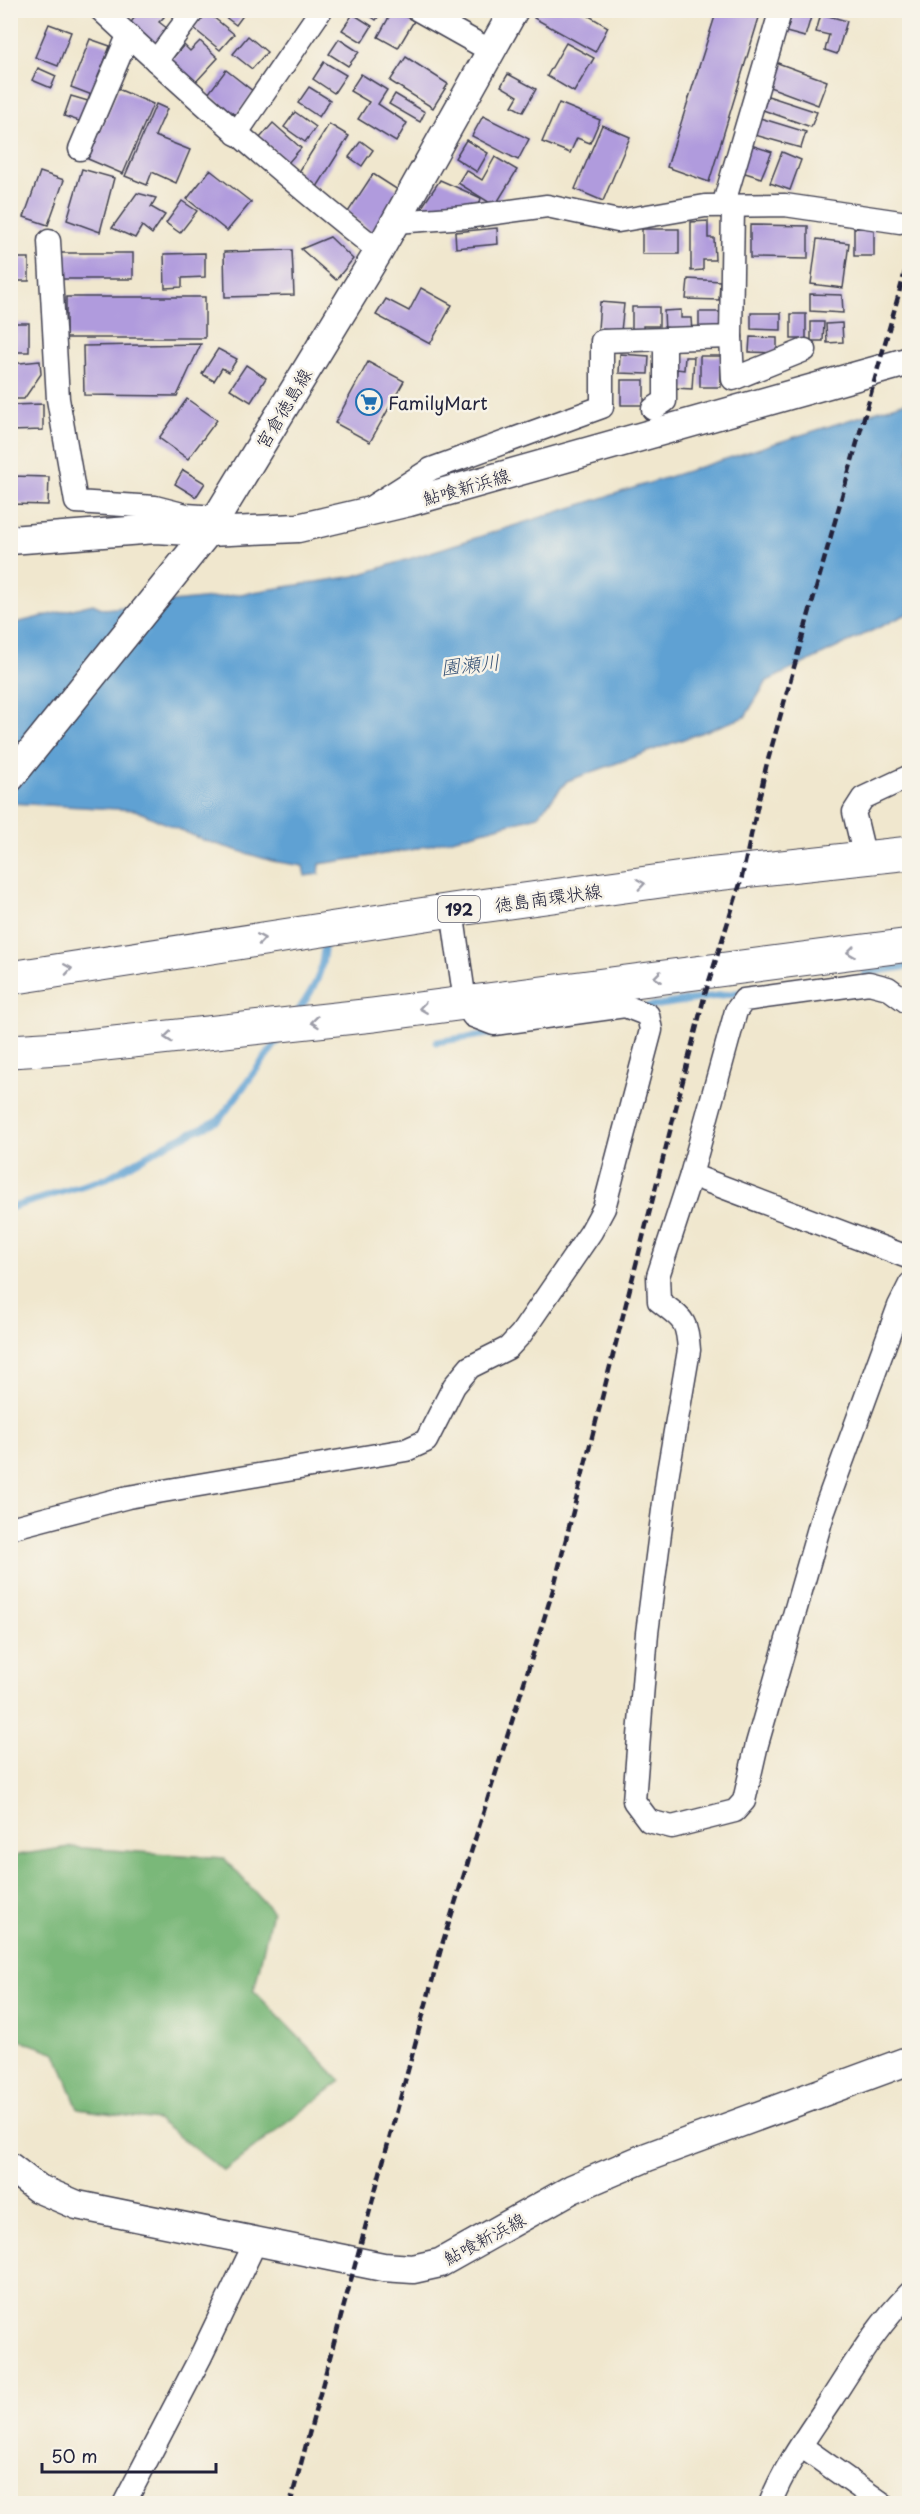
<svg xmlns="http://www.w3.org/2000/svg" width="920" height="2514" font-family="'Playpen Sans','Klee One',sans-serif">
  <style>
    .forest { fill: #7ab879; stroke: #4e6d5a; stroke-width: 1.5 }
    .water { fill: #5ea1d3; stroke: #406287; stroke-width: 1.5 }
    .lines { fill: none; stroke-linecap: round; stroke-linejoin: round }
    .stream { stroke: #5ea1d3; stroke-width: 7 }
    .building { fill: #b09bdd }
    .minor-casing { stroke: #414051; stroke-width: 25 }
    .major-casing { stroke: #414051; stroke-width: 31 }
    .highway-casing { stroke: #414051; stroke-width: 35 }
    .minor { stroke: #fff; stroke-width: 22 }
    .major { stroke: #fff; stroke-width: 28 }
    .highway { stroke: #fff; stroke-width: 33 }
    .rail { stroke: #22223b; stroke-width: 4.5; stroke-dasharray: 9 4.5; stroke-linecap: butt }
    .oneway { stroke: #9c9ca7 }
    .labels { text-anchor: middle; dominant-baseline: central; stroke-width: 5; stroke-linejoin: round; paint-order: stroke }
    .shield { fill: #f7f3e8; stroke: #62616f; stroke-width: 1.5 }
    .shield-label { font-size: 16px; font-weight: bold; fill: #22223b }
    .poi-label { font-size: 18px; fill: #22223b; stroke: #f7f3e8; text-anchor: start }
    .street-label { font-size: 18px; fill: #22223b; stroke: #f7f3e8 }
    .water-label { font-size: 20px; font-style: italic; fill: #3a5578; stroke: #f7f3e8 }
  </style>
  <rect width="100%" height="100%" fill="#f7f3e8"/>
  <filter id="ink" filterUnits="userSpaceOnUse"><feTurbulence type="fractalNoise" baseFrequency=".0167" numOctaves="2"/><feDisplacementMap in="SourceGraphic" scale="12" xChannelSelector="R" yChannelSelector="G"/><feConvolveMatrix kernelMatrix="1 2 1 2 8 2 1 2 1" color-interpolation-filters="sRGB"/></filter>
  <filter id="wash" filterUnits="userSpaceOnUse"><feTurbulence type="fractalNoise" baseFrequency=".008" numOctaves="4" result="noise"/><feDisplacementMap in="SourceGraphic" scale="24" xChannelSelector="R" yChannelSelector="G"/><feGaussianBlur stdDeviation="1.35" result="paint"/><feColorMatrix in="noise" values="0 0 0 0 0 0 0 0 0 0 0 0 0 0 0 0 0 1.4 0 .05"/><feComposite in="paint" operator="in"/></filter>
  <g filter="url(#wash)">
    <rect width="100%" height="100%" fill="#f0e7ce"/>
    <path class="forest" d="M69 1847 224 1858 272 1911 254 1991 341 2081 224 2171 157 2120 78 2109 56 2053 11 2037V1860L18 1855Z"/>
    <path class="water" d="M909 401V613L767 681 745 717 567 781 538 816 411 850 320 864 319 874 305 876 303 866 272 861 203 840 135 810 11 803V624L93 604 104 609 221 597 355 576Z"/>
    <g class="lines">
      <g class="stream">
        <path d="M865 973 910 966"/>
        <path d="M646 1007 742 992"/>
        <path d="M297 1013C316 985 323 974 325 938"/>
        <path d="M436 1042 496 1033"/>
        <path d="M10 1208 107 1178 167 1144 219 1120 282 1035"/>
      </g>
    </g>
    <g id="blocks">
      <g class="building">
        <path d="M140 10H155L164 17 159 22 168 29 155 45 129 25Z"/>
        <path d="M216 10H247L236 25Z"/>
        <path d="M362 10H383L376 20Z"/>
        <path d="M393 10 414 21 398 48 378 37Z"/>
        <path d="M538 10H579L608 27 595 52 534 18Z"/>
        <path d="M717 10 761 11 709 182 667 167Z"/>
        <path d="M793 10H813L805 37 786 32Z"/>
        <path d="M207 12 234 34 220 50 193 28Z"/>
        <path d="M353 14 372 26 362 42 342 30Z"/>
        <path d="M821 14 847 21 837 54 825 50 829 35 816 32Z"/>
        <path d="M49 24 71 32 58 66 35 57Z"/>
        <path d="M248 36 267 52 252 69 233 54Z"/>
        <path d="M90 39 110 46 92 95 71 87Z"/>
        <path d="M339 39 359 52 348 66 329 54Z"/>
        <path d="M200 41 218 58 194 84 170 61 184 45 190 51Z"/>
        <path d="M566 43 594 58 574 92 547 76Z"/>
        <path d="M406 57 448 84 433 108 390 81Z"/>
        <path d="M324 62 346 75 334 93 313 79Z"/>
        <path d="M775 62 827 81 818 105 767 86Z"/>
        <path d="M38 68 56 76 51 88 32 80Z"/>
        <path d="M226 70 254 92 236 116 208 94Z"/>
        <path d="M361 74 387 90 378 104 407 123 396 142 358 119 369 102 350 91Z"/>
        <path d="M508 74 536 89 523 112 512 106 518 96 501 86Z"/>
        <path d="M309 87 330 100 319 117 298 103Z"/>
        <path d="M118 89 153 104 123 174 88 159Z"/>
        <path d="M395 94 425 112 420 122 389 104Z"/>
        <path d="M71 96 88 101 82 122 64 116Z"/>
        <path d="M768 96 817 112 811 127 763 110Z"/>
        <path d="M559 103 600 120 590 143 577 138 570 153 542 142Z"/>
        <path d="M156 104 167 109 155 136 190 150 176 183 152 172 147 185 125 176Z"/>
        <path d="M295 112 316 127 305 142 284 127Z"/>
        <path d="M483 116 529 139 518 160 472 136Z"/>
        <path d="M760 118 806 132 801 148 755 135Z"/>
        <path d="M273 123 301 148 288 163 260 138Z"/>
        <path d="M329 124 349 136 317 187 297 175Z"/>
        <path d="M602 125 630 137 603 201 575 189Z"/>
        <path d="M466 140 488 153 477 172 455 158Z"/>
        <path d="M361 141 373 150 362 166 349 157Z"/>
        <path d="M748 144 772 152 761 178 739 171Z"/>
        <path d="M782 152 801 160 790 190 770 183Z"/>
        <path d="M495 157 517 170 495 206 458 183 466 170 482 180Z"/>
        <path d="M82 169 114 178 100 232 67 220Z"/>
        <path d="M210 170 251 202 227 231 187 199Z"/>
        <path d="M40 172 64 180 48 225 24 217Z"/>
        <path d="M373 174 398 190 373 233 348 212Z"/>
        <path d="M440 180 481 198 478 211 432 212 422 207Z"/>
        <path d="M137 193 156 198 151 207 165 215 152 234 142 226 135 238 112 228Z"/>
        <path d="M182 201 197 211 180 233 166 223Z"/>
        <path d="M708 221V238H714L715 260H703V270L691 271V222Z"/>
        <path d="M750 225 808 226V259L750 258Z"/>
        <path d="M497 228 498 244 456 248 455 232Z"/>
        <rect x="854" y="228" width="20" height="28"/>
        <rect x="642" y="229" width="37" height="25"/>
        <path d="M330 237 353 259 336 280 301 249Z"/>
        <path d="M817 239 849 243 843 288 811 284Z"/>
        <path d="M292 250 294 295 225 297 224 252Z"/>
        <rect x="58" y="253" width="75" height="26"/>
        <path d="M205 253V277L182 278V287L165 288 164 254Z"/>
        <rect x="10" y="258" width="19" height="23"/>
        <path d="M688 279 720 281 719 300 686 299Z"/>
        <path d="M421 288 452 305 430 344 376 315 386 299 409 311Z"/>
        <path d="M810 294 842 295 843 313 810 311Z"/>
        <rect x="66" y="297" width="139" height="41"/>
        <path d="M600 302 624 304 621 331 598 329Z"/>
        <path d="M632 307H659V326H643V333H632Z"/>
        <path d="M681 310V318H691L692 332 665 333 664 311Z"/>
        <path d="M699 312H723L722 329H699Z"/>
        <path d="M751 313H781V330L751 329Z"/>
        <rect x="791" y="314" width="15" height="25"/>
        <path d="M811 322H824L823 341H811Z"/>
        <rect x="10" y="323" width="19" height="29"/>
        <path d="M842 323 843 342 827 343 826 324Z"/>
        <path d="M750 337 777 338V353L749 352Z"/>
        <path d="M201 344 177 396 84 395 83 346Z"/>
        <path d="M218 349 237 359 229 372 222 368 214 381 202 374Z"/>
        <path d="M620 354 649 356 648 374 619 373Z"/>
        <rect x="700" y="356" width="21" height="31"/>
        <path d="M685 357H694L692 389 675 388 677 369 684 370Z"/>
        <path d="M40 361 41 374 24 399H10V364Z"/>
        <path d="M368 362 404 381 370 442 335 423Z"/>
        <path d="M246 365 266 378 251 402 230 389Z"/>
        <rect x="621" y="380" width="23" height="25"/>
        <path d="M187 399 217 420 188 459 159 438Z"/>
        <path d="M43 404V430L10 431V405Z"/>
        <path d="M183 470 205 483 196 497 175 484Z"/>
        <path d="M10 476 49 477 48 505 10 504Z"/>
      </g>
    </g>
  </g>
  <g filter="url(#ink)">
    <use href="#blocks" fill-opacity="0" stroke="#414051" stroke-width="1.5"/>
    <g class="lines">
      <defs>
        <g id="minor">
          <path d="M101 10C191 94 282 175 379 251"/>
          <path d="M418 10 491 51"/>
          <path d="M156 61 194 10"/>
          <path d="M236 134 321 10"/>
          <path d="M80 149 128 36"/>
          <path d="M723 206 779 16"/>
          <path d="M395 222 466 217 547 206 618 221 705 206 785 205 900 222"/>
          <path d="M49 241 58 399 76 502 155 507 186 515 217 517"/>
          <path d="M731 337 733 379 805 350"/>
          <path d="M653 409 665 401V339"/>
          <path d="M373 506 431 469 602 407V341L731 337 733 206"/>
          <path d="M865 858 854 812 863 798 910 776"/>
          <path d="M910 1004 888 988 869 983 744 1000 736 1011 691 1175 658 1276 659 1301C683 1320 687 1319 689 1350L668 1472 647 1633 634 1801 649 1821 672 1827 735 1811 744 1801 757 1744 823 1514 899 1306 910 1284"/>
          <path d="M691 1175 910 1258"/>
          <path d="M10 1528 128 1497 406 1450 426 1441 454 1386 470 1367 508 1348 521 1334 591 1232 604 1208 651 1030 648 1015 625 1006 494 1024 473 1016 465 1002 452 910"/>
          <path d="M801 2446 883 2504"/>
          <path d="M124 2504 200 2358 255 2243"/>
          <path d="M770 2504C784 2467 809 2433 831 2400 855 2363 878 2324 910 2293"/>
        </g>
        <g id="major">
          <path d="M10 540 156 529 208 532 298 528 409 502 910 361"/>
          <path d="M10 778 208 532 379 251 514 10"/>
          <path d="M10 2167 37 2188 77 2205 383 2267 413 2269 440 2263 572 2189 647 2157 910 2060"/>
        </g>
        <g id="highway">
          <path d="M10 978 452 910 697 876 910 853"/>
          <path d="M10 1051 77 1047 373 1015 910 945"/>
        </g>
      </defs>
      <use href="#minor" class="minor-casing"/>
      <use href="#major" class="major-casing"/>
      <use href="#highway" class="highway-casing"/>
      <use href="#minor" class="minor"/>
      <use href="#major" class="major"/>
      <use href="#highway" class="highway"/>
      <path class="rail" d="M290 2504 442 1945 553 1590 705 994 741 881 766 767 910 254"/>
    </g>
    <defs><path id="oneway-chevron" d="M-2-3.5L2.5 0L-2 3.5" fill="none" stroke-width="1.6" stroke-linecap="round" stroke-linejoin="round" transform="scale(1.5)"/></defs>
    <g class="oneway">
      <use href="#oneway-chevron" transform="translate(641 884) rotate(-8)"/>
      <use href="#oneway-chevron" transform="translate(261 939) rotate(-9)"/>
      <use href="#oneway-chevron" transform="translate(851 952) rotate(173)"/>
      <use href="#oneway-chevron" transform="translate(68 969) rotate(-9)"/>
      <use href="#oneway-chevron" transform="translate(658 977) rotate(173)"/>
      <use href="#oneway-chevron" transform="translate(423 1008) rotate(172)"/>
      <use href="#oneway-chevron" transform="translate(315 1022) rotate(174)"/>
      <use href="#oneway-chevron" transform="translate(168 1037) rotate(174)"/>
    </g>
  </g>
  <defs>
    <symbol id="supermarket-ring" viewBox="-11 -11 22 22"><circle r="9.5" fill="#f7f3e8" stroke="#1f6fb2" stroke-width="1.5"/><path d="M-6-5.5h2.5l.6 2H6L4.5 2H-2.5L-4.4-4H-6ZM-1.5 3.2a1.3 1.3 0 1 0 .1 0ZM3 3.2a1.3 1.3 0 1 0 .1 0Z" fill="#1f6fb2"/></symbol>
  </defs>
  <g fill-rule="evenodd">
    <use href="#supermarket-ring" x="354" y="387" width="30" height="30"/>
  </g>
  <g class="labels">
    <rect class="shield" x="438" y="896" width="42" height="26" rx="4.5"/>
    <g class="shield-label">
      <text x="459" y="909">192</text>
    </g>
    <g class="poi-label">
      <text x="388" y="402">FamilyMart</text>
    </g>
    <g class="street-label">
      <text transform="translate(283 408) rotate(-59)">宮倉徳島線</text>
      <text transform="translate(466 486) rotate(-16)">鮎喰新浜線</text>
      <text transform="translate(548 897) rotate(-8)">徳島南環状線</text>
      <text transform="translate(484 2238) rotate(-28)">鮎喰新浜線</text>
    </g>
    <g class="water-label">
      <text transform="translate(470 664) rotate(-6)">園瀬川</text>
    </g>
  </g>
  <rect width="920" height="2514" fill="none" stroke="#f7f3e8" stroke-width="36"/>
  <path d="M42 2463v9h174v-9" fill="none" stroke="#22223b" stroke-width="3"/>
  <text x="51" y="2463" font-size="18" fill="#22223b" stroke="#f7f3e8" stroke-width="4.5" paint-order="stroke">50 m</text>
</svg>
